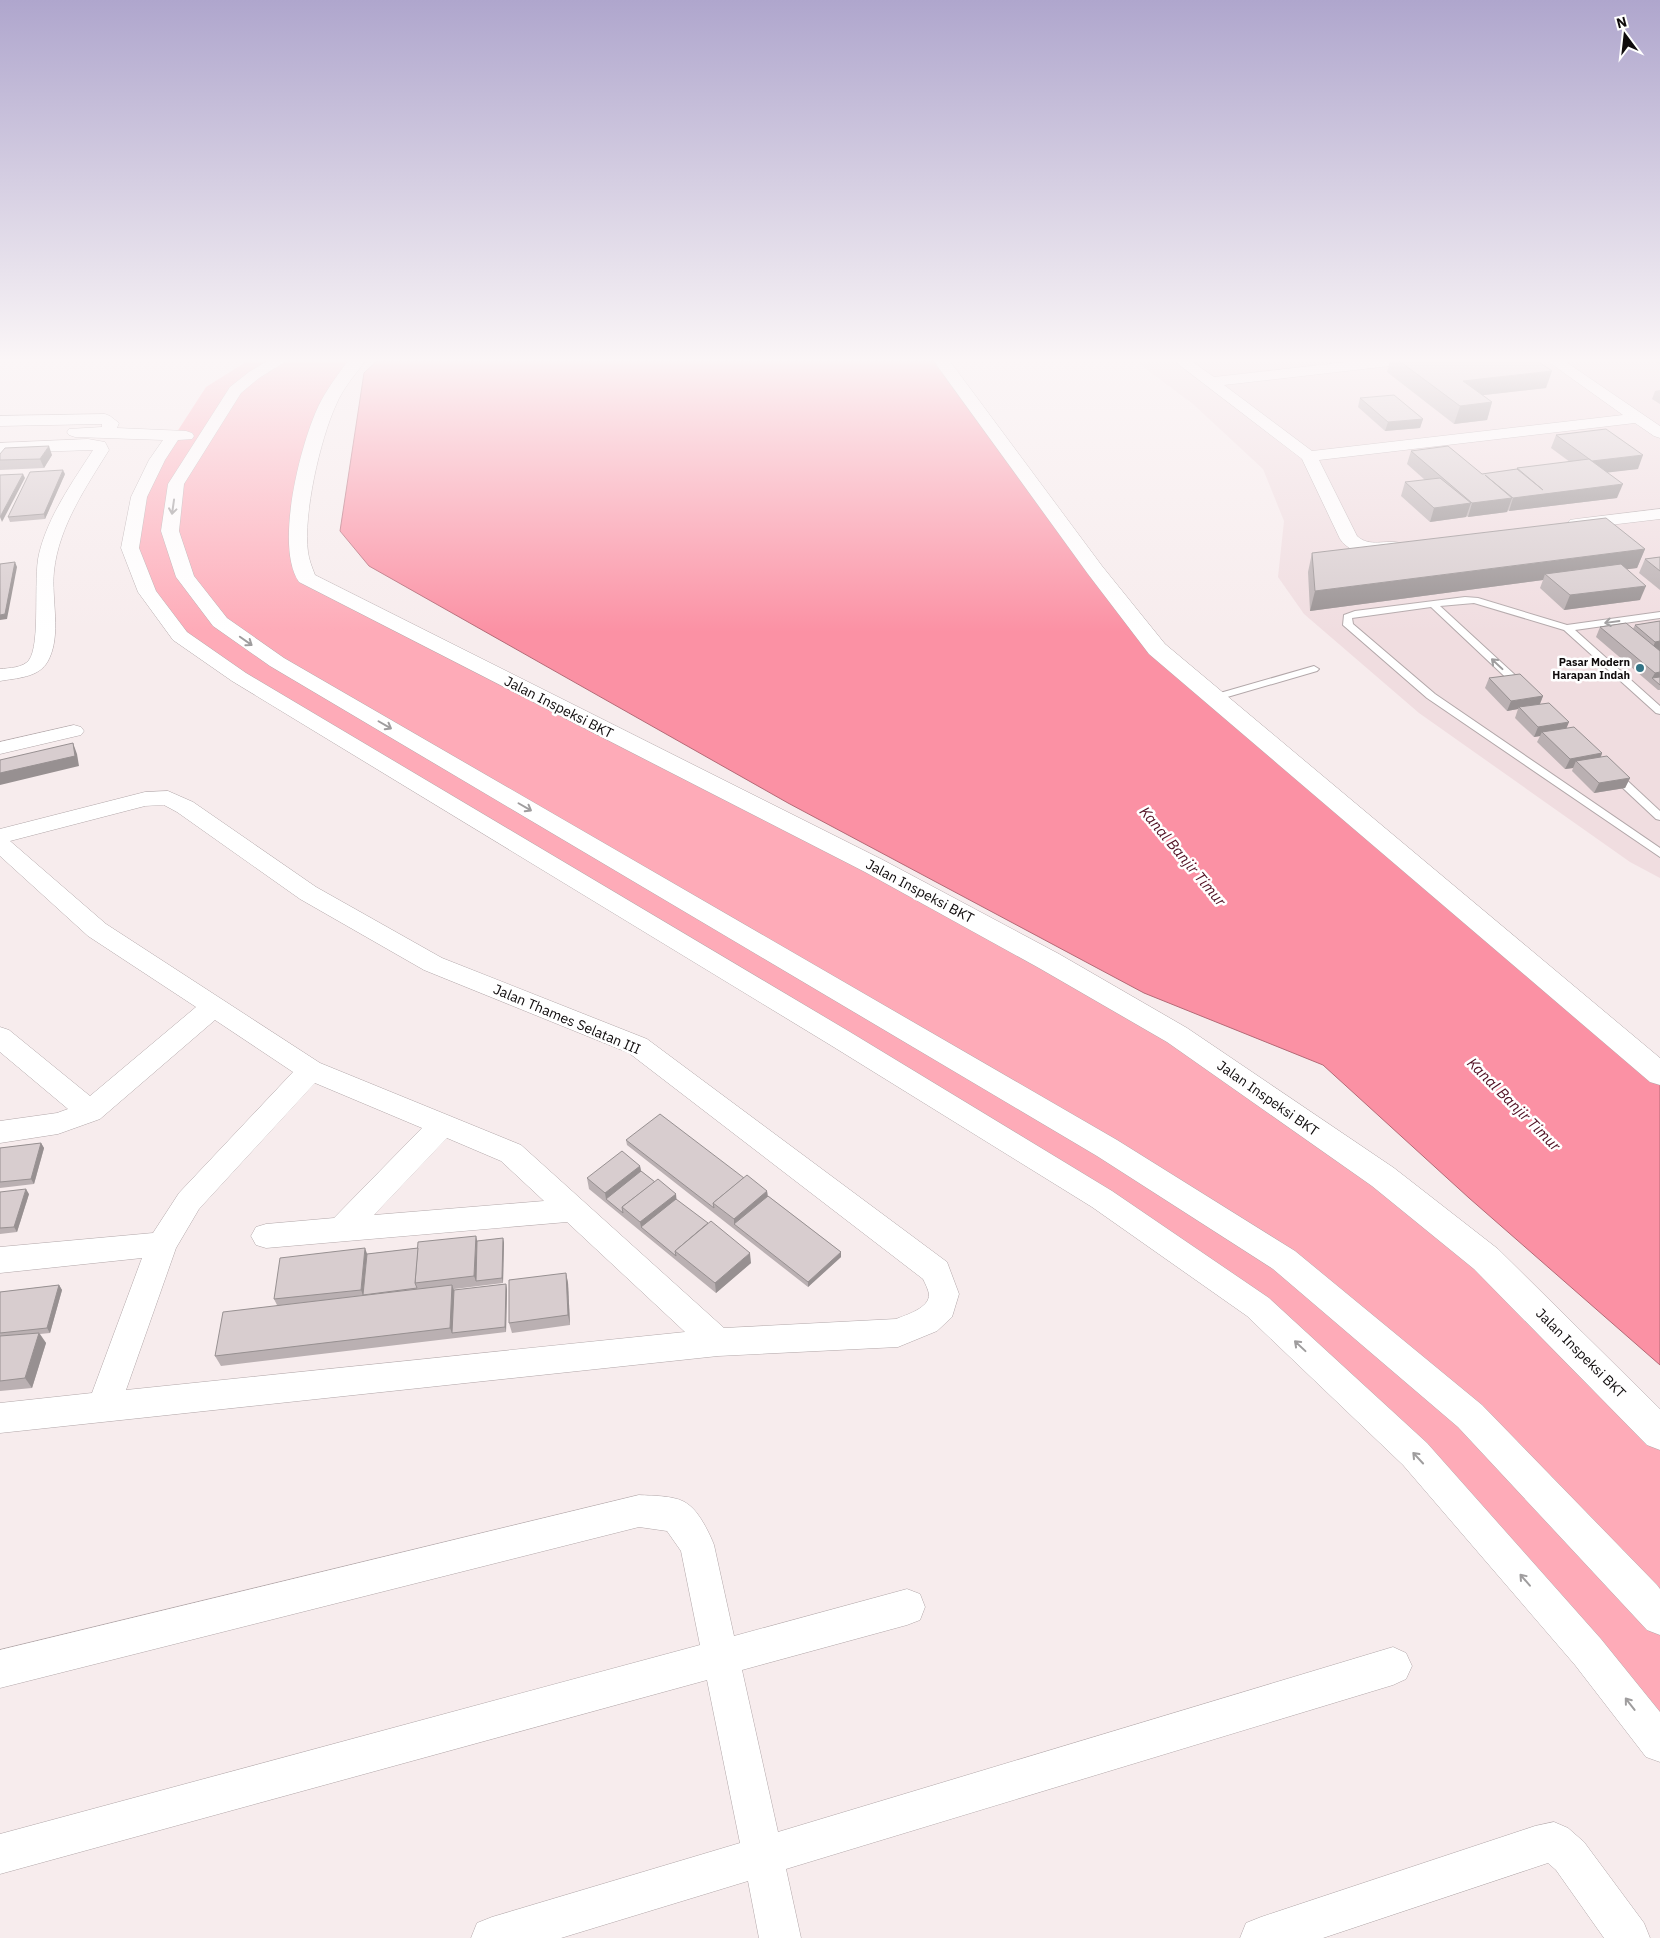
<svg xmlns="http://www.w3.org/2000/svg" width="1660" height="1938" font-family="'IBM Plex Sans',sans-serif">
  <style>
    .built { fill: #f0dde0 }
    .green { fill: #feabb8 }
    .water { fill: #fb91a4; stroke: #b46976 }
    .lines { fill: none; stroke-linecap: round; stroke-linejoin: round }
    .service-casing { stroke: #b2a7a9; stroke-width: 2 }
    .minor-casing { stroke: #b2a7a9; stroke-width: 1 }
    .tertiary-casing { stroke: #b2a7a9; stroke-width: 1 }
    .service { fill: #fff; fill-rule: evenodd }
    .minor { fill: #fff; fill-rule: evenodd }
    .tertiary { fill: #fff; fill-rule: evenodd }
    .wall { fill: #bab0b2 }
    .shaded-wall { fill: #979091 }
    .building { fill: #d8cdcf; stroke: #979091 }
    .oneway { stroke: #9f9d9e }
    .poi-dot { fill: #327486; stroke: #fff; stroke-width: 2 }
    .labels { text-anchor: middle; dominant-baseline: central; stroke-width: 5; stroke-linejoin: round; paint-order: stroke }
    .far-poi-label { font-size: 11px; font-weight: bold; fill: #0f0b0c; stroke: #fff; text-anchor: end }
    .street-label { font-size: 14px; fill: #0f0b0c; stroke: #fff }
    .water-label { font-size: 15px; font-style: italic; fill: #500f22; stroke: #fff }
  </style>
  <rect width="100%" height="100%" fill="#f7eced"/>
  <path class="built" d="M1134 360H1660V878L1630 862 1419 713 1304 614 1278 577 1284 521 1263 469 1193 404Z"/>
  <path class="green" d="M249 360H358L346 373 303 496 306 578 1177 1035 1383 1177 1660 1440V1745L1258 1307 180 636 130 549 139 497 175 435 206 387Z"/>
  <path class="water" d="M378 360H933L1143 640 1660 1079V1365L1469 1198 1323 1065 1144 993 788 803 369 566 340 531 364 373Z"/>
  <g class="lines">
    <defs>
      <g id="service">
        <path d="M1465 597 1478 598 1567 625 1660 612V618L1575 630 1660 706V714L1656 713 1564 630 1474 603 1440 606 1526 685V689H1518L1431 607 1352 618 1353 624 1435 694 1660 848V857L1427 698 1343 625 1344 615 1355 611Z"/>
        <path d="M1314 666 1319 669 1317 671 1217 700 1212 697 1213 695Z"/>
        <path d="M1614 771 1618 772 1660 811V820L1656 819 1610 776 1609 774Z"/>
      </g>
      <g id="minor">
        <path d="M269 360H288L259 378 241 393 184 484 179 531 194 576 227 618 284 658 1117 1140 1295 1251 1482 1405 1657 1585 1660 1589V1635L1647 1630 1458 1427 1273 1269 1097 1156 270 666 213 626 176 577 161 531 168 484 230 387 249 372Z"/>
        <path d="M1173 360H1190L1214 377 1364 360H1414L1407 364 1224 385 1312 451 1623 415 1546 360H1563L1660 426V438L1654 436 1635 423 1319 460 1357 536C1370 548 1385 539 1401 543L1404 547 1401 551C1382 556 1353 558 1340 539L1302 459Z"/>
        <path d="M105 414 110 416 119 423 117 428 186 431 192 433 194 436 192 439 178 440 165 460 147 497 139 548 156 591 187 632 246 673 850 1032 1112 1191 1269 1298 1427 1443 1601 1639 1660 1712V1762L1646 1757 1575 1665 1403 1465 1247 1316 1092 1207 832 1046 232 681 173 640 138 592 121 548 131 497 149 460 163 440 75 437 69 435 67 432 69 429 102 427V424L0 426V416Z"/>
        <path d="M88 439 105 442 109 450C86 487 59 526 54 571 51 599 62 635 48 661 39 678 16 678 0 681V669C9 668 23 668 29 660 41 644 33 579 39 554 48 516 72 483 93 450L0 453V443Z"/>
        <path d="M1660 509V519L1576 529 1570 528 1567 524 1570 520 1576 519Z"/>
        <path d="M74 725 81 727 84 731 81 735 0 754V742Z"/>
        <path d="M168 791 193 802 316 887 442 958 647 1039 947 1262 959 1294 952 1317 937 1331 898 1347 718 1356 0 1433V1403L92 1393 142 1258 0 1273V1247L153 1233 179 1193 293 1072 215 1020 100 1119 58 1134 0 1143V1121L57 1113 68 1109 0 1052V1027L9 1030 90 1096 196 1007 88 936 0 856V829L145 792ZM164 805 177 812 300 899 424 970 629 1053 923 1279C925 1283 928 1289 929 1294 930 1308 906 1315 896 1319L724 1328 521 1145 320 1063 106 924 10 841 145 806ZM315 1083 422 1128 334 1218 266 1224 256 1227 251 1236 256 1245 266 1248 567 1222 685 1332 126 1390 176 1248 199 1209ZM447 1138 501 1161 544 1201 374 1215Z"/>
        <path d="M639 1495C653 1496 678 1495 689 1505 699 1512 710 1534 714 1545L734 1636 907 1589 920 1594 925 1607 920 1620 907 1625 742 1670 778 1832 1393 1647 1406 1653 1412 1666 1406 1679 1393 1685 786 1869 801 1938H759L748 1881 561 1938H471L477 1923 492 1917 740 1843 707 1680 0 1874V1834L700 1645 681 1551 667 1531 639 1527 0 1688V1650Z"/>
        <path d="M1554 1822 1568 1828 1584 1842 1644 1923 1650 1938H1604L1556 1870 1548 1863 1323 1938H1240L1246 1923 1261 1917 1535 1826Z"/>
      </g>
      <g id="tertiary">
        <path d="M349 360H366C355 375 343 388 336 405 320 440 303 515 308 552 309 560 312 567 315 575L883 860 1059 954 1187 1028 1394 1168 1498 1249 1660 1409V1450L1647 1445 1474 1269 1372 1186 1167 1042 1039 968 865 872 299 582C274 546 301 442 319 405 327 389 338 374 349 360Z"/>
        <path d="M933 360H949L1102 566 1165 644 1660 1058V1085L1650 1082 1149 654 1088 574Z"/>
      </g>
    </defs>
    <use href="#service" class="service-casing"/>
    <use href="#minor" class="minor-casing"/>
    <use href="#tertiary" class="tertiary-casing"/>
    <use href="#service" class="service"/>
    <use href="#minor" class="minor"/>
    <use href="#tertiary" class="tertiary"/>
  </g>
  <g class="wall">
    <path d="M1390 360H1536L1546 388 1483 395 1492 402 1487 420 1454 424 1387 372Z"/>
    <path d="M1654 360H1660V364Z"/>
    <path d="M1660 390V404L1652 399 1655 391Z"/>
    <path d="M1360 398 1423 419 1420 428 1385 431 1358 407Z"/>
    <path d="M1556 435 1638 469 1607 472 1617 498 1509 511 1508 510 1507 512 1468 517 1467 516 1466 517 1430 522 1401 496 1405 482 1425 480 1407 464 1411 451 1482 474 1517 469V468L1570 462 1551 448Z"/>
    <path d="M0 454 52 455 44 468 0 470Z"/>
    <path d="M65 474 45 519 10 522 8 517Z"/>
    <path d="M1645 549 1637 568 1627 569 1640 600 1564 610 1540 588 1543 580 1310 611 1308 572 1312 553Z"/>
    <path d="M1660 557V590L1639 573 1645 559Z"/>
    <path d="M1660 621V690H1658L1596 637 1600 627 1633 629 1635 625Z"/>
    <path d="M1489 678 1543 696 1540 704 1566 728 1602 753 1601 757 1630 778 1625 788 1594 793 1572 771 1573 768 1565 769 1537 742 1540 736 1534 737 1515 718 1518 709 1507 711 1485 688Z"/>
    <path d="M626 1140 744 1178 767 1191 768 1196 841 1252V1257L808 1287 627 1145Z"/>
    <path d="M41 1143 44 1148 34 1184 0 1188V1148Z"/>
    <path d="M640 1166 641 1171 655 1182 676 1194V1199L751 1263 716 1293 589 1189 587 1178Z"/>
    <path d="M0 1192 29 1194 17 1232 0 1234Z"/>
    <path d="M476 1236 477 1241 503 1238 504 1243 503 1283 454 1289V1290L506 1284 507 1290 506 1332 221 1366 215 1356 277 1305 274 1299 367 1254 418 1248Z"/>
    <path d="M566 1273 568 1283 570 1325 512 1333 509 1323Z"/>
    <path d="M59 1285 62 1290 50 1333 40 1334 46 1343 32 1388 0 1391V1292Z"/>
  </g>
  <g class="shaded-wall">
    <path d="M1552 371 1546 388 1458 398 1463 381Z"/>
    <path d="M1492 402 1487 420 1454 424 1460 406Z"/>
    <path d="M1423 419 1420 428 1385 431 1388 422Z"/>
    <path d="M49 446 52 455 44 468 40 459Z"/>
    <path d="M1643 455 1638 469 1587 475 1592 461Z"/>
    <path d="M63 470 65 474 45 519 44 514Z"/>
    <path d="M23 474 25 478 2 522 0 517Z"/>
    <path d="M1623 484 1617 498 1509 511 1513 498Z"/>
    <path d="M1512 498 1507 512 1468 517 1472 503Z"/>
    <path d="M1471 503 1466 517 1430 522 1434 508Z"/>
    <path d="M1645 549 1637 568 1552 579 1545 574 1543 580 1310 611 1315 591Z"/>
    <path d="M15 562 17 567 7 619 0 620V615Z"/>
    <path d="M1646 586 1640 600 1564 610 1570 595Z"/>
    <path d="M1660 641V650L1651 652 1655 642Z"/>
    <path d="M1660 672V682L1652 678 1655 673Z"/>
    <path d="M1543 696 1539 706 1519 707 1518 709 1507 711 1511 701Z"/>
    <path d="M1569 722 1565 732H1542L1540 736 1534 737 1538 727Z"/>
    <path d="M73 743 77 754 79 766 0 785V773Z"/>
    <path d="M1602 753 1598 764 1576 761 1573 768 1565 769 1570 759Z"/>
    <path d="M1630 778 1625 788 1594 793 1599 783Z"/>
    <path d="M41 1143 44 1148 34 1184 31 1179Z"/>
    <path d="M640 1166 642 1176 606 1199 605 1193Z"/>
    <path d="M26 1189 29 1194 17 1232 14 1227Z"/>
    <path d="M767 1191 768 1201 734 1224V1219Z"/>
    <path d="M676 1194 677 1204 641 1227 640 1222Z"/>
    <path d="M476 1236 478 1246 476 1281 474 1276Z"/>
    <path d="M503 1238 504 1243 503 1283 502 1278Z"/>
    <path d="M365 1248 369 1259 363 1295 361 1290Z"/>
    <path d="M841 1252V1257L808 1287V1282Z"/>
    <path d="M750 1253 751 1263 716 1293 715 1283Z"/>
    <path d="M566 1273 568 1283 570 1325 568 1315Z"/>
    <path d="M506 1284 507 1290 506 1332 505 1327Z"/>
    <path d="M59 1285 62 1290 50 1333 47 1328Z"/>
    <path d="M452 1285 456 1296 452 1333 450 1328Z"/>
    <path d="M39 1333 46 1343 32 1388 25 1378Z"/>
  </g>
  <g class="building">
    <path d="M1398 360H1536L1552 371 1463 381 1492 402 1460 406Z"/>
    <path d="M1394 395 1423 419 1388 422 1360 398Z"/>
    <path d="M1606 429 1643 455 1592 461 1556 435Z"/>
    <path d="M49 446 40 459 0 460V454L5 448Z"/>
    <path d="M1448 446 1482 474 1517 469 1543 490 1517 468 1589 459 1623 484 1513 498 1485 475 1512 498 1472 503 1411 451Z"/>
    <path d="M63 470 44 514 8 517 30 472Z"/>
    <path d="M23 474 0 517V475Z"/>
    <path d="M1440 478 1471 503 1434 508 1405 482Z"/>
    <path d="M1606 518 1645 549 1315 591 1312 553Z"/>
    <path d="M1660 557V571L1645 559Z"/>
    <path d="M15 562 5 614 0 615V564Z"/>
    <path d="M1621 564 1646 586 1570 595 1545 574Z"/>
    <path d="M1660 621V641L1655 642 1635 625Z"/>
    <path d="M1626 623 1660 651V672L1655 673 1600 627Z"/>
    <path d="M1520 674 1543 696 1511 701 1489 678Z"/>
    <path d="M1660 677V685L1652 678Z"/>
    <path d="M1549 703 1569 722 1538 727 1519 707Z"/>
    <path d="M1574 727 1602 753 1570 759 1542 732Z"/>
    <path d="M73 743 75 756 0 773V760Z"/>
    <path d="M1607 756 1630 778 1599 783 1576 761Z"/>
    <path d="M660 1114 744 1178 713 1203 714 1208 626 1140Z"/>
    <path d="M41 1143 31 1179 0 1182V1148Z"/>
    <path d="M622 1151 640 1166 605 1193 587 1178Z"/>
    <path d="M641 1171 655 1182 622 1207 623 1213 606 1199Z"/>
    <path d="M747 1175 767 1191 734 1219 713 1203Z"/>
    <path d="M658 1179 676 1194 640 1222 622 1207Z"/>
    <path d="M26 1189 14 1227 0 1228V1192Z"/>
    <path d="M768 1196 841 1252 808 1282 734 1224Z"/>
    <path d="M676 1199 708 1223 675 1251 676 1256 641 1227Z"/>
    <path d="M711 1221 750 1253 715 1283 675 1251Z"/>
    <path d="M476 1236 474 1276 415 1283 418 1242Z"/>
    <path d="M503 1238 502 1278 476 1281 477 1241Z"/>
    <path d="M365 1248 361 1290 274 1299 280 1258Z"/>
    <path d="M418 1248 415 1283 417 1288 363 1295 367 1254Z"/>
    <path d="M566 1273 568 1315 509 1323V1280Z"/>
    <path d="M506 1284 505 1327 452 1333 454 1290Z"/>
    <path d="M59 1285 47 1328 0 1333V1292Z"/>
    <path d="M452 1285 450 1328 215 1356 223 1312Z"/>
    <path d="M39 1333 25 1378 0 1381V1336Z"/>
  </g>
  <defs><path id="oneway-shaft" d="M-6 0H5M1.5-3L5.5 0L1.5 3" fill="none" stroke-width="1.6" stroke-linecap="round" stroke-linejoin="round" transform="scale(1.25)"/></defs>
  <g class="oneway">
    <use href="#oneway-shaft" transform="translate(173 507) rotate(98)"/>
    <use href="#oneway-shaft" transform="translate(1612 622) rotate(172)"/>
    <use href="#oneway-shaft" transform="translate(246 641) rotate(35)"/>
    <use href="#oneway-shaft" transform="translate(1497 664) rotate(-137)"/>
    <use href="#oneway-shaft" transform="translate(385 725) rotate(30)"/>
    <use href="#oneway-shaft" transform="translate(525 807) rotate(30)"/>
    <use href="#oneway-shaft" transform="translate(1300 1346) rotate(-137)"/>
    <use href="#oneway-shaft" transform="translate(1418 1458) rotate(-133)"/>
    <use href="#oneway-shaft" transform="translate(1525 1580) rotate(-131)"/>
    <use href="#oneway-shaft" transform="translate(1630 1704) rotate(-128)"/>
  </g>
  <linearGradient id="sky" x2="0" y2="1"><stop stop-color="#afa6cd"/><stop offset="0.57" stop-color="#fbf6f7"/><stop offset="1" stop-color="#fbf6f7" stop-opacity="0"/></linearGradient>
  <rect width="1660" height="632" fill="url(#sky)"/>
  <circle class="poi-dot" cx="1640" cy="668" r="5"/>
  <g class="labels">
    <g class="far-poi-label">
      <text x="1630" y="662">Pasar Modern<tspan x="1630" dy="13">Harapan Indah</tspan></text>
    </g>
    <g class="street-label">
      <text transform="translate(559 707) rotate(27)">Jalan Inspeksi BKT</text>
      <text transform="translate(920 891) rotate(28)">Jalan Inspeksi BKT</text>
      <text transform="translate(567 1019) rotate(23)">Jalan Thames Selatan III</text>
      <text transform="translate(1268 1098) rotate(35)">Jalan Inspeksi BKT</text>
      <text transform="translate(1581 1353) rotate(45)">Jalan Inspeksi BKT</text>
    </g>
    <g class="water-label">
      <text transform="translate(1183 856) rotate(50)">Kanal Banjir Timur</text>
      <text transform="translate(1514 1104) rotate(45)">Kanal Banjir Timur</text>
    </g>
  </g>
  <g transform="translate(1625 35) rotate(345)" stroke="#ffffff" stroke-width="4" paint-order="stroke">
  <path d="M0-4L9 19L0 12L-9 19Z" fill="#0f0b0c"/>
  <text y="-8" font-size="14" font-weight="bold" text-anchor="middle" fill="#0f0b0c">N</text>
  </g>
</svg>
